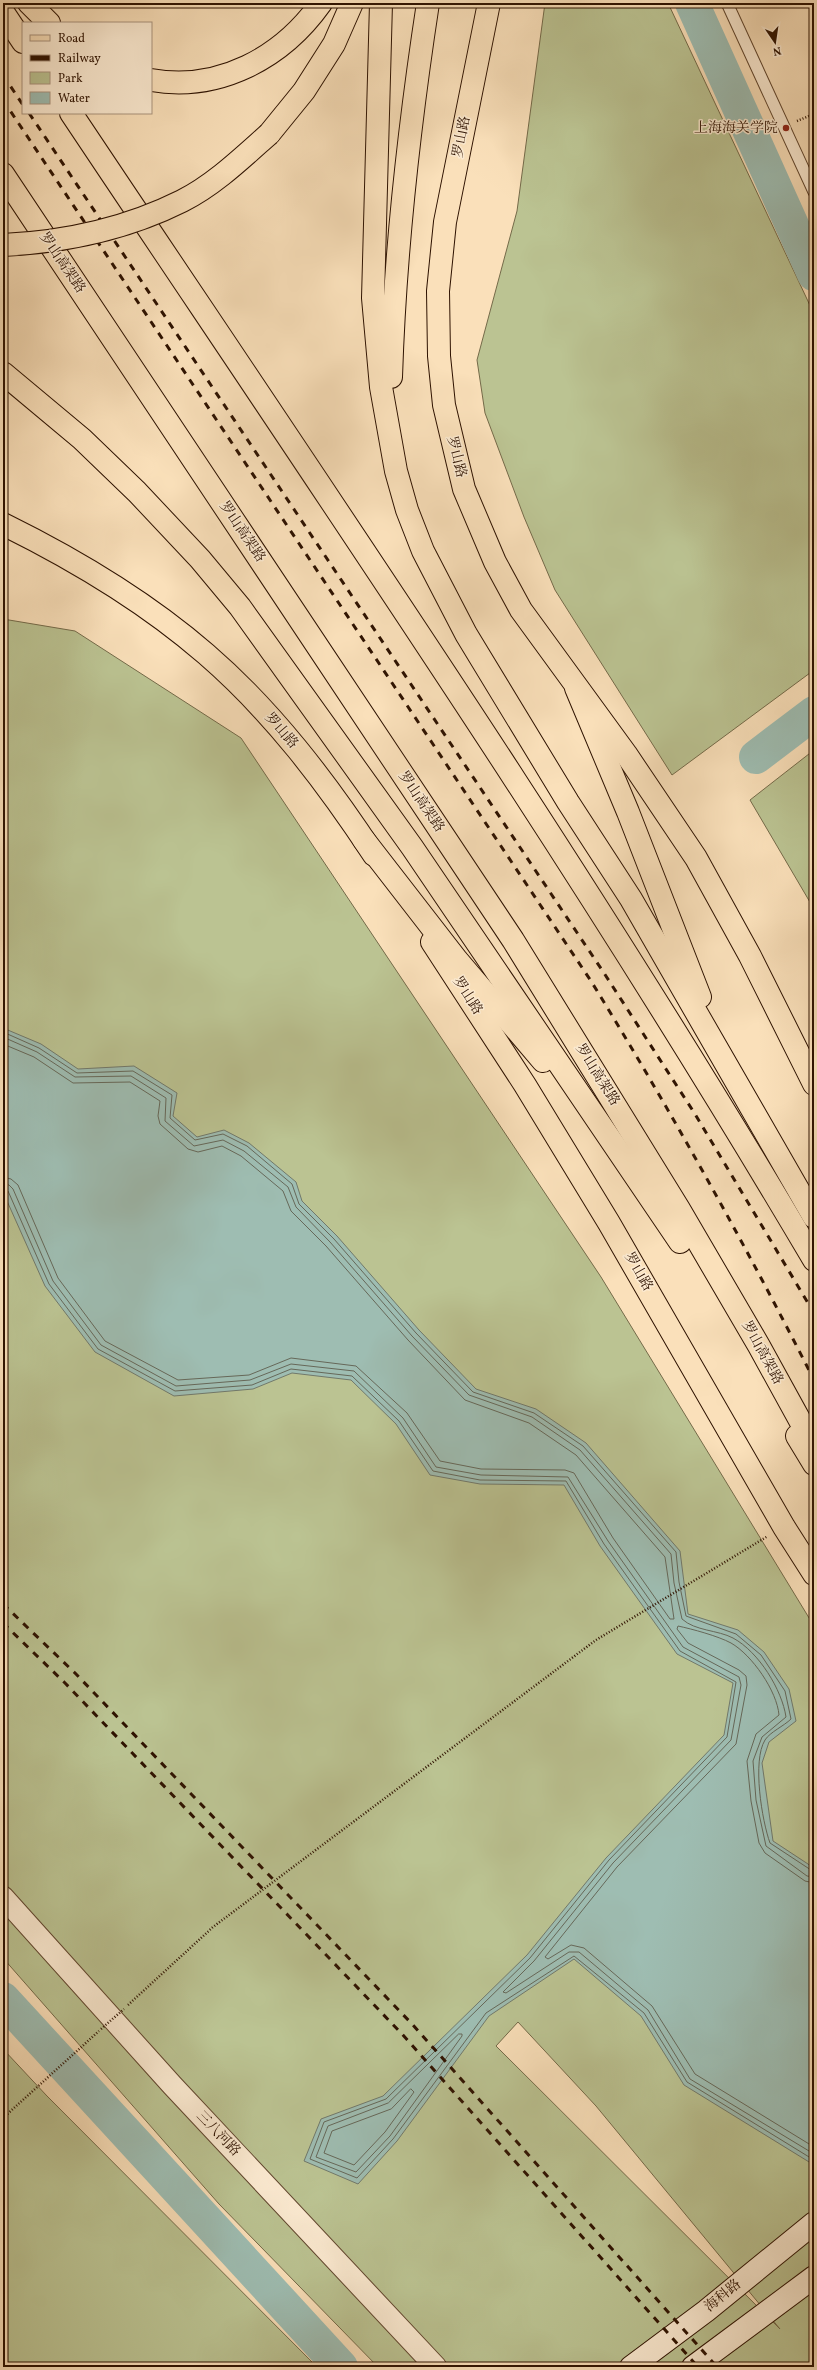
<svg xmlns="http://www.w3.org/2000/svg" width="817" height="2370" font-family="Vollkorn,'Noto Serif SC',serif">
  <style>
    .green { fill: #bbc392; stroke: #746a49; fill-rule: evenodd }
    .water { fill: #9ebdb2; stroke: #71796b }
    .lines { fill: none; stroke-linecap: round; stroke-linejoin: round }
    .shore { stroke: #666859; stroke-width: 1 }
    .river { stroke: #9ebdb2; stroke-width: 34 }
    .lane-casing { stroke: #61462e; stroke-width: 13 }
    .street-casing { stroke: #61462e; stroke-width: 23 }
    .secondary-casing { stroke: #2e1200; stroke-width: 24 }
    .primary-casing { stroke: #2e1200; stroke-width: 24 }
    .highway-casing { stroke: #2e1200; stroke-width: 24 }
    .path { stroke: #2e1200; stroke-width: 2.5; stroke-dasharray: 1 2; stroke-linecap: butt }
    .lane { stroke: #fcebd2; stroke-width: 11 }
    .street { stroke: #fcebd2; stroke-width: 21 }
    .secondary { stroke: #fcebd2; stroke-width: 22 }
    .primary { stroke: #fae0ba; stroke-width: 22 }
    .highway { stroke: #fae0ba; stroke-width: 22 }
    .rail { stroke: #2e1200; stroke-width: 3; stroke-dasharray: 7 7; stroke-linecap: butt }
    .highway-bridge-casing { stroke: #2e1200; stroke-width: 24; stroke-linecap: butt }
    .path-bridge { stroke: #2e1200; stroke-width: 2.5; stroke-dasharray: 1 2; stroke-linecap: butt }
    .highway-bridge { stroke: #fae0ba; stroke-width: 22 }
    .poi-dot { fill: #8f2418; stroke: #fcebd2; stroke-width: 1.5 }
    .labels { text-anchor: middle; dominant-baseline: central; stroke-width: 3; stroke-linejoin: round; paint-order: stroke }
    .poi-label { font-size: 14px; fill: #2e1200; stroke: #fcebd2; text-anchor: end }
    .street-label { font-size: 14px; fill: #2e1200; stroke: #fcebd2 }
  </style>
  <rect width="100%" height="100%" fill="#fae0ba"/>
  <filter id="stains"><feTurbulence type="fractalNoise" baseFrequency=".005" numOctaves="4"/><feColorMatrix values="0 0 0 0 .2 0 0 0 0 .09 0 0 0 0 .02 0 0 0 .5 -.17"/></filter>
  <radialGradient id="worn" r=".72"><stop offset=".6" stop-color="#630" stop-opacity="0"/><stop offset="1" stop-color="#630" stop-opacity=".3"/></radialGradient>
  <g class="green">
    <path d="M545 3H668L814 314V670L672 775 555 590 524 517 485 413 477 360 517 211Z"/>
    <path d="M3 619 75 631 241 738 601 1277 814 1626V2367H378L219 2204 3 1958ZM518 2022 596 2106 780 2329 496 2046Z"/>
    <path d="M814 750V909L750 800Z"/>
    <path d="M3 2049 47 2096 317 2367H3Z"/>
  </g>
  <path class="water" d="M3 1028 41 1044 78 1069 134 1066 177 1093 173 1116 197 1137 224 1130 249 1143 296 1182 302 1201 337 1236 419 1330 476 1389 536 1409 586 1443 680 1551 688 1614 738 1630 764 1652 789 1689 796 1721 769 1742 762 1763 773 1841 808 1864 814 1870V2165L684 2085 641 2016 574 1959 489 2016 397 2141 358 2184 304 2161 321 2119 383 2096 527 1955 606 1858 724 1735 733 1683 677 1654 600 1546 564 1485 480 1484 430 1475 396 1424 351 1380 292 1373 253 1389 174 1396 95 1352 45 1286 3 1192Z"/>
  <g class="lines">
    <g class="shore">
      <path d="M3 1032 39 1048 77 1073 133 1071 172 1095 170 1118 195 1140 223 1134 247 1146 292 1184 299 1204 334 1239 416 1333 473 1392 534 1413 583 1446 676 1552 679 1582 686 1616 736 1634 761 1655 785 1691 791 1719C784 1726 770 1732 765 1740 752 1761 762 1821 770 1843L814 1872"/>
      <path d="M3 1037 37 1052 75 1077 131 1076 166 1098 165 1121 194 1146 223 1140 244 1151 288 1187 296 1207 330 1242 412 1336 469 1395 532 1417 580 1450 671 1554 674 1583 682 1619C695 1631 718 1630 733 1638 759 1652 782 1690 786 1717L762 1737 753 1761 756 1800 766 1846 807 1876 814 1877"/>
      <path d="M3 1044 34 1057 73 1083 130 1082 160 1101 158 1116 160 1124 188 1149 198 1152 222 1146 241 1156 283 1191 291 1211 326 1246 408 1340 465 1400 529 1423 576 1455 665 1557 674 1619H670L613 1538 574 1473 565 1470 481 1469 440 1461 407 1413 356 1366 291 1358 249 1375 178 1380 105 1341 58 1278 18 1185 11 1179 3 1177"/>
      <path d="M3 1183 9 1185 13 1189 53 1281 101 1345 176 1386 250 1380 291 1364 354 1371 403 1418 436 1467 481 1475 568 1477 608 1541 683 1647 739 1677 741 1685 731 1740 613 1863 534 1961 503 1992 506 1993 569 1952H579L648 2010 690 2079 814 2154"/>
      <path d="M3 1188 8 1191 49 1284 98 1349 175 1391 252 1385 291 1369 352 1376 399 1421 433 1471 480 1480 566 1481 604 1544 680 1651 736 1682 727 1737 609 1860 530 1958 386 2099 324 2122 310 2159 357 2178 393 2139 486 2013 574 1956 644 2013 687 2082 814 2160"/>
      <path d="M814 1883 805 1881 765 1853 759 1843 751 1801 747 1761 756 1734 779 1715C777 1691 752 1655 731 1643 718 1636 692 1629 678 1626L677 1629 688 1643 739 1670 746 1676 747 1685 736 1744 617 1867 545 1957 548 1959 571 1945 584 1948 652 2006 695 2074 814 2147"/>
      <path d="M459 2034H462V2036L390 2136 356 2172 316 2157 328 2126 388 2103Z"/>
      <path d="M411 2089 414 2092 385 2132 354 2165 324 2153 332 2131 391 2109Z"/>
    </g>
    <g class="river">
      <path d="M692 3 814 274"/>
      <path d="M756 757 814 713"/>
      <path d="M3 1999 341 2367"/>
    </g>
    <defs>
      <path id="lane" d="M727 3 814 192"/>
      <path id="street" d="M3 1897 172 2085 436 2367"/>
      <g id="secondary">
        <path d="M631 2367 706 2311 814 2223"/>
        <path d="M693 2367 814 2277"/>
      </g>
      <g id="primary">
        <path d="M489 3 445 222 438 291 439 356 444 405 464 489 495 562 521 610 626 754 696 858 750 956 814 1084"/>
        <path d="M3 524C76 560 145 601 206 654 272 711 326 782 374 855"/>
        <path d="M432 942 525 1085 609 1223 784 1527 814 1574"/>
      </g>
      <g id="highway">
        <path d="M29 3 49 23"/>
        <path d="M381 3 373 298 381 387 396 471 407 510 423 551 466 634 568 802 631 899 814 1217"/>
        <path d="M3 12 23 42"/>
        <path d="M151 80C219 92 282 58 321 3"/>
        <path d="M71 113C324 492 583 868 814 1260"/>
        <path d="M269 134 304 91 334 44 352 3"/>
        <path d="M3 174 513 940 679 1209 759 1346 814 1446"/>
        <path d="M3 373 82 439 137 492 200 559 240 607 412 847 680 1242"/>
        <path d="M391 377C395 252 409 127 428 3"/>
        <path d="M576 688 628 812 700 997"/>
        <path d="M364 840 457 960 543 1061"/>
        <path d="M797 1436 814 1464"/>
      </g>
    </defs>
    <use href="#lane" class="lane-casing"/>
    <use href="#street" class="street-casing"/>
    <use href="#secondary" class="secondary-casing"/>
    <use href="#primary" class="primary-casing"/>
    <use href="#highway" class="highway-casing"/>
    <g class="path">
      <path d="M797 121 809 116 814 126"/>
      <path d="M128 2005 213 1927 596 1640 768 1536"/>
      <path d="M3 2118 99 2031"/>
    </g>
    <use href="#lane" class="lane"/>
    <use href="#street" class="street"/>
    <use href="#secondary" class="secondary"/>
    <use href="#primary" class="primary"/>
    <use href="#highway" class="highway"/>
    <g class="rail">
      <path d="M3 75 23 105"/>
      <path d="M3 100 591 981C671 1111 745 1244 814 1380"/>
      <path d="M29 113 604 973 695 1114 814 1313"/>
      <path d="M3 1604 75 1673 413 2025 717 2367"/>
      <path d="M3 1623 65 1683 402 2034 698 2367"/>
    </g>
    <defs>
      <path id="highway-bridge" d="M3 245C65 242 126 229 182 201 214 185 242 158 269 134"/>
    </defs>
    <use href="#highway-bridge" class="highway-bridge-casing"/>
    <path class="path-bridge" d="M101 2029 124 2009"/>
    <use href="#highway-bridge" class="highway-bridge"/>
  </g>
  <circle class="poi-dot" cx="786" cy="128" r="4"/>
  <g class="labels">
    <g class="poi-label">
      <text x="778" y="128">上海海关学院</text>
    </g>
    <g class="street-label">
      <text transform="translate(462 137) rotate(-79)">罗山路</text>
      <text transform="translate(62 263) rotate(56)">罗山高架路</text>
      <text transform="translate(456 457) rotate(76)">罗山路</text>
      <text transform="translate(242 532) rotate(56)">罗山高架路</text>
      <text transform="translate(281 731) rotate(49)">罗山路</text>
      <text transform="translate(421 802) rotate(56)">罗山高架路</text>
      <text transform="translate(467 996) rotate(57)">罗山路</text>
      <text transform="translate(597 1075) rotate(58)">罗山高架路</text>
      <text transform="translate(638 1272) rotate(60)">罗山路</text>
      <text transform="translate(762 1353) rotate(61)">罗山高架路</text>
      <text transform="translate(218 2134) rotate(46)">三八河路</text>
      <text transform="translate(723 2296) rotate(-39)">海科路</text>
    </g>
  </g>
  <rect width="817" height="2370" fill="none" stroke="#fae0ba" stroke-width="16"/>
  <rect x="4" y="4" width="809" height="2362" fill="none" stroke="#2e1200" stroke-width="2"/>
  <rect x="8" y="8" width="801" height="2354" fill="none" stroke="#2e1200"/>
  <rect x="22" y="22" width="130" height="92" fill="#fcebd2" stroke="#aa947e"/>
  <rect x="30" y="35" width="20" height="6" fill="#fae0ba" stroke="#aa947e"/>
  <text x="58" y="42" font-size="12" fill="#2e1200">Road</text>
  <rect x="30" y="55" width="20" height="6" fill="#2e1200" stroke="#aa947e"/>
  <text x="58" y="62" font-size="12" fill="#2e1200">Railway</text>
  <rect x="30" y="72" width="20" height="12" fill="#bbc392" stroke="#aa947e"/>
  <text x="58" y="82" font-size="12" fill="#2e1200">Park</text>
  <rect x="30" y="92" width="20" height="12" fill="#9ebdb2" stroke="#aa947e"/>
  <text x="58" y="102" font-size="12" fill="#2e1200">Water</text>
  <g transform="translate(775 42) rotate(167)" stroke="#fcebd2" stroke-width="3" paint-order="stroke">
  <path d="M0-3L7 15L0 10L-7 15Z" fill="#2e1200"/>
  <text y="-6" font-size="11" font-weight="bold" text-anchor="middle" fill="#2e1200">N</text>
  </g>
  <rect width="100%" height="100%" filter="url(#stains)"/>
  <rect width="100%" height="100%" fill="url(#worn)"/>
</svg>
